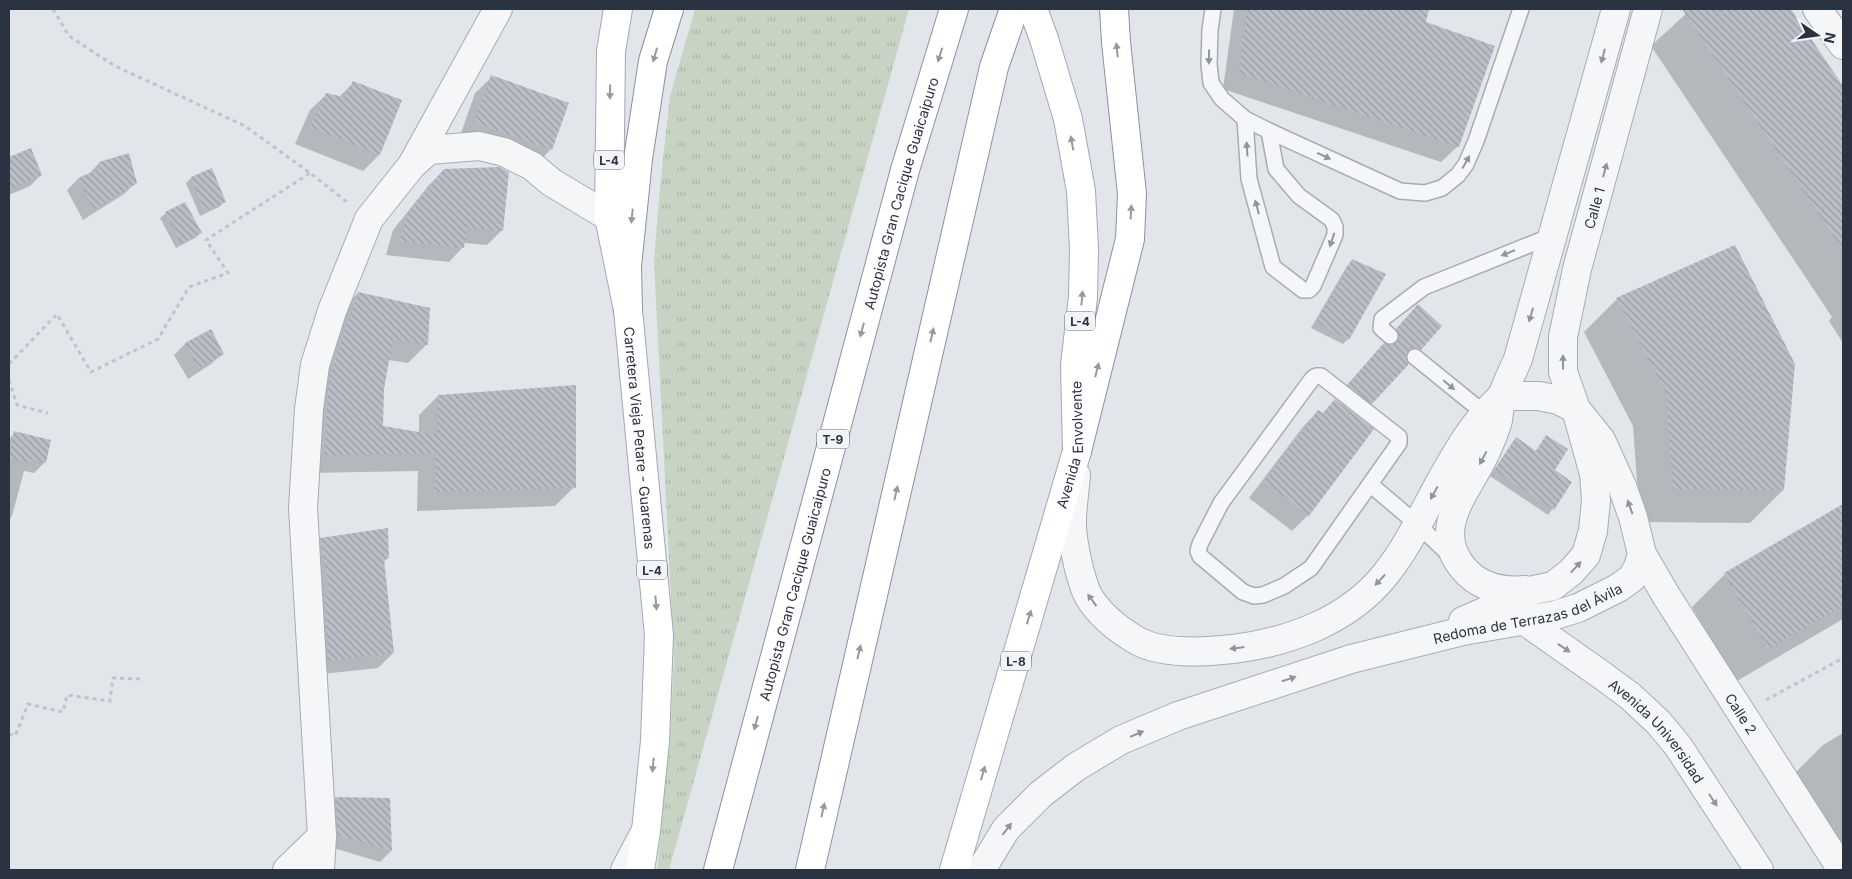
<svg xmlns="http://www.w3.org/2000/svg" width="1852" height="879" font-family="Inter,sans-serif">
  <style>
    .grass { fill: url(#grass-tufts) }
    .shadow { fill: #0003 }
    .building { fill: url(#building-back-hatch) }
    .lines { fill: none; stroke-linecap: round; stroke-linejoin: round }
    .service-casing { stroke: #a7acb4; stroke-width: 18 }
    .minor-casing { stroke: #a7acb4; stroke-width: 30 }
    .primary-casing { stroke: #a2a9b5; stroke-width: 30 }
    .motorway-casing { stroke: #8a92a0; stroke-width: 30 }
    .path { stroke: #c0c3c9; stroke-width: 3; stroke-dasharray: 4 4; stroke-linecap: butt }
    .service { stroke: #f5f6f8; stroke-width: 15 }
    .minor { stroke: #f5f6f8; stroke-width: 28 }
    .primary { stroke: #fff; stroke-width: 28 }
    .motorway { stroke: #fff; stroke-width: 28 }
    .oneway { fill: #9599a0 }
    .oneway2 { fill: #90949d }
    .labels { text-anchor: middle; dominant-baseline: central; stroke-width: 5; stroke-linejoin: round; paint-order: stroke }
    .shield { fill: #f2f4f7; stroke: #676d78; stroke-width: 1 }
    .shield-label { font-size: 12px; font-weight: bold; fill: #2b3342 }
    .street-label { font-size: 14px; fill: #2b3342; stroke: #f2f4f7 }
  </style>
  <defs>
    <pattern id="grass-tufts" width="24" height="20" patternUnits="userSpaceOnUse" patternTransform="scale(1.25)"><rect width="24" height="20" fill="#c7d4c4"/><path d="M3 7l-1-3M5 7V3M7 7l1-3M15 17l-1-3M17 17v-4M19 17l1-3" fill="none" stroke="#abb6aa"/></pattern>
    <pattern id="building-back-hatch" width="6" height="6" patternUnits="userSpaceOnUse" patternTransform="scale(1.25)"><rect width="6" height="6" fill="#babec7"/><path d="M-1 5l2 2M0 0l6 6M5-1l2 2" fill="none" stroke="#979ba3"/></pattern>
  </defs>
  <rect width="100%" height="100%" fill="#e2e5ea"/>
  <path class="grass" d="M695 9H909L669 870H657L670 740 674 657 654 261 660 187 670 96Z"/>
  <g class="shadow">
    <path d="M1234 9H1428L1424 23 1458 146 1441 162 1223 89Z"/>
    <path d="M1691 9H1790L1843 89V343L1829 321 1832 317 1651 46Z"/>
    <path d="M492 77 551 149 535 166 459 139 475 93Z"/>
    <path d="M353 83 379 155 363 171 295 144 310 110 327 94 339 97Z"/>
    <path d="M30 149 41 175 30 186 9 195V158Z"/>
    <path d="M128 155 136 182 124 194 83 220 67 190 78 179 88 175 99 163Z"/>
    <path d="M211 169 225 201 219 207 200 216 186 183 191 178Z"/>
    <path d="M444 170 501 231 487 245 464 243 463 247 449 262 386 255 393 230 429 185Z"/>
    <path d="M166 213 200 233 195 238 176 248 160 218Z"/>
    <path d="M1352 261 1348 339 1343 344 1311 328 1347 266Z"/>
    <path d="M358 293 427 344 408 363 388 360 382 389V427L419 433V415L438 396 574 487 555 506 417 511 418 471 306 473 339 312Z"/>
    <path d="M1617 299 1783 490 1750 523 1640 522 1633 426 1584 332Z"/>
    <path d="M1413 311 1420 349 1415 354 1410 352 1405 354 1366 409 1343 390 1378 350 1393 346 1394 339 1391 335Z"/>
    <path d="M211 331 223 353 211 364 188 379 174 355 185 344Z"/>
    <path d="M1335 400 1308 515 1292 531 1249 498 1302 428 1318 411 1322 414Z"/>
    <path d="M15 433 45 462 34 473 24 471 12 516 9 520V439Z"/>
    <path d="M1546 437 1553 470 1571 482 1548 515 1490 476 1516 439 1535 452Z"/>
    <path d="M1843 505V619L1735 682 1692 607 1725 574Z"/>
    <path d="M321 539 388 558 383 562 393 653 378 668 313 675 306 554Z"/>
    <path d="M1843 733V869L1789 779 1823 745Z"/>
    <path d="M336 799H388L391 851 380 862 327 846 325 810Z"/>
  </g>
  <g class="building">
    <path d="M1247 9H1429L1426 22 1495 46 1459 147 1239 73Z"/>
    <path d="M1682 9H1791L1843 86V250Z"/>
    <path d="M491 75 569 103 552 150 474 122Z"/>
    <path d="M353 81 402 100 380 155 310 127 326 93 344 97Z"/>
    <path d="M31 148 42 175 9 190V157Z"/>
    <path d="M129 153 137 183 94 210 78 178 101 168 99 162Z"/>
    <path d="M499 167 509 172 503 231 467 228 464 248 400 241 407 214 444 169Z"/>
    <path d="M212 168 226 202 205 211 191 177Z"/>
    <path d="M185 202 202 233 181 244 165 212Z"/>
    <path d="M1735 245 1795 364 1784 490 1673 489 1666 392 1616 298Z"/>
    <path d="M1352 259 1386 274 1349 340 1316 322Z"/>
    <path d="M358 292 430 308 428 345 393 339 384 389 383 426 437 435 438 395 576 385V488L435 492 436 453 324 455 329 379Z"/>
    <path d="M1418 304 1442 326 1421 350 1416 348 1408 351 1406 356 1409 364 1372 404 1347 385 1384 343 1392 345 1397 342 1399 334 1396 329Z"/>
    <path d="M211 329 224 354 199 369 185 343Z"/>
    <path d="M1335 399 1374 429 1309 516 1264 481 1318 410 1323 413Z"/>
    <path d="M14 431 51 440 46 463 31 459 30 463 9 458Z"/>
    <path d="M1546 435 1568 449 1555 470 1572 482 1554 510 1494 470 1516 437 1536 451Z"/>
    <path d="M1843 504V606L1768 649 1724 573Z"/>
    <path d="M388 528 389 558 384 559 394 653 328 661 324 595 330 593 320 538Z"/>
    <path d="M335 797 390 798 392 851 338 835Z"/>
  </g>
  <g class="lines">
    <defs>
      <g id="service">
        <path d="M1213 9 1210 30 1209 64 1211 83 1222 99 1245 119 1269 131 1400 191 1425 193 1442 188 1458 175 1466 164 1476 141 1521 9"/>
        <path d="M1245 119 1249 179 1273 267 1303 290H1309L1313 286 1335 235V227L1332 220 1299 196 1276 169 1269 131"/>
        <path d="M1390 336 1381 328 1382 319 1424 287 1554 235"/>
        <path d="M1415 357 1490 418"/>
        <path d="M1316 376H1321L1399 437V443L1311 568 1284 586 1263 595 1254 596 1243 592 1200 556 1198 551 1200 544 1221 503 1312 379Z"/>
        <path d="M1371 485 1417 524 1452 557"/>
      </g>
      <g id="minor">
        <path d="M1817 9 1843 45"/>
        <path d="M412 165 429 150 479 146 504 152 532 166 551 182 609 217"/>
        <path id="s1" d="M1642 554 1667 597 1842 870"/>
        <path d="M1525 590C1502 592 1480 588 1464 569 1427 527 1473 486 1489 445 1492 437 1496 429 1498 420 1499 412 1500 402 1503 394 1507 382 1513 371 1518 359L1616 9"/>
        <path id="s2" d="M1515 614 1603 676 1630 696 1658 722 1678 746 1759 870"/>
        <path id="s3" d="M1463 621 1534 590 1553 586 1571 572 1586 555 1593 531 1596 500 1594 474 1576 409 1563 372V337L1577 269 1648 9"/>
        <path d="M287 870 322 836"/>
        <path d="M320 870 322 836 303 508 309 409 315 365 332 311 369 219 412 165 498 9"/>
        <path d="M625 870 644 834"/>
        <path id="s4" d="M981 870 1006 829 1041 794 1076 767 1121 740 1178 716 1351 659 1463 631 1555 615 1578 608 1618 588 1632 578 1638 567 1642 554 1633 517 1622 486 1601 440 1576 409 1558 400 1539 396H1502C1473 423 1458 450 1439 484 1422 515 1407 548 1385 575 1348 621 1289 642 1233 649 1205 652 1161 655 1136 640 1119 630 1100 615 1089 597 1084 589 1082 578 1079 569 1076 556 1073 542 1072 528 1071 511 1075 492 1076 475"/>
      </g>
      <g id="primary">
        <path id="s5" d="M618 9 611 51 609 217 628 310 659 635 655 741 646 831 640 870"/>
        <path id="s6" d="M954 870 1077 451 1075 365 1083 297 1084 249 1081 191 1068 119 1044 39 1033 9"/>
      </g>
      <g id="motorway">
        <path d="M628 310 627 266 638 159 653 61 669 9"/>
        <path d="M1077 451 1130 239 1132 194 1116 42 1114 9"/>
        <path id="s7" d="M718 870 905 170 954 9"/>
        <path d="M810 870 994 67 1014 9"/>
      </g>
    </defs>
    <use href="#service" class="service-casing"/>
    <use href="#minor" class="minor-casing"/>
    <use href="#primary" class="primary-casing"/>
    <use href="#motorway" class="motorway-casing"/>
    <g class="path">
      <path d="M53 9 69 36 115 66 245 126 310 173 347 202"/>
      <path d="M9 364 57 314 91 372 158 339 189 287 228 273 206 240 310 173"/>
      <path d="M9 380 17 405 48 413"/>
      <path d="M1766 700 1843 658"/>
      <path d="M9 734 15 736 28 704 63 712 67 695 110 701 113 678 141 679"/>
    </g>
    <use href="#service" class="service"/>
    <use href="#minor" class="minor"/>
    <use href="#primary" class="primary"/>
    <use href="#motorway" class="motorway"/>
  </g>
  <defs><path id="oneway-solid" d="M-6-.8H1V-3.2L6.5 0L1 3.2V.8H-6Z" transform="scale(1.25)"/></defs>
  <g class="oneway">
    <use href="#oneway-solid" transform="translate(1117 50) rotate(-96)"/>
    <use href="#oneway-solid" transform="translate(655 55) rotate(106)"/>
    <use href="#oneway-solid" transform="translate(940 55) rotate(107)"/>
    <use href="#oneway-solid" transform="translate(610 92) rotate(91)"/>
    <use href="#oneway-solid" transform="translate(1072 143) rotate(-100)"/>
    <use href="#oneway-solid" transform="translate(1131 212) rotate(-87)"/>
    <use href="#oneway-solid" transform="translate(632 216) rotate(96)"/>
    <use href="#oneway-solid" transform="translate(1082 298) rotate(-85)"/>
    <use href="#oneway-solid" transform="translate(862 330) rotate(105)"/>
    <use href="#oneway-solid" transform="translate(932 335) rotate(-77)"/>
    <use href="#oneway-solid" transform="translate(1097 370) rotate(-76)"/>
    <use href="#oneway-solid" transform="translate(896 493) rotate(-77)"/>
    <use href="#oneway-solid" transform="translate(656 603) rotate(85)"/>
    <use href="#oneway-solid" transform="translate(1029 617) rotate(-74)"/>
    <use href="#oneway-solid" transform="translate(859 652) rotate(-77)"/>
    <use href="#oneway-solid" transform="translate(756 723) rotate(105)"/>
    <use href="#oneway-solid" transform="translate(653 765) rotate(96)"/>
    <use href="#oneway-solid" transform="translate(983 773) rotate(-74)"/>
    <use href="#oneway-solid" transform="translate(823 810) rotate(-77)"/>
  </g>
  <g class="oneway2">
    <use href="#oneway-solid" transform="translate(1603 56) rotate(105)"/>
    <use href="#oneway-solid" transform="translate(1209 57) rotate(91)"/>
    <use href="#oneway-solid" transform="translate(1247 149) rotate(-94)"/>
    <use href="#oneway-solid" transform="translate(1324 156) rotate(25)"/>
    <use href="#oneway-solid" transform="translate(1466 162) rotate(-61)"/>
    <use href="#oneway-solid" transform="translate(1605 170) rotate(-75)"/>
    <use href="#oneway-solid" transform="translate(1257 207) rotate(-105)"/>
    <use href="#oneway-solid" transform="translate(1332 240) rotate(109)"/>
    <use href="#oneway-solid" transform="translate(1508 253) rotate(158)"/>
    <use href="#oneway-solid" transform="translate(1531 315) rotate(106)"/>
    <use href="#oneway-solid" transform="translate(1563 362) rotate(-90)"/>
    <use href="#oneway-solid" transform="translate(1449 385) rotate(40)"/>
    <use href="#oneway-solid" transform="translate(1483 458) rotate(118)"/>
    <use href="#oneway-solid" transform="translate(1434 493) rotate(119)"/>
    <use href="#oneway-solid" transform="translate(1630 507) rotate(-110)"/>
    <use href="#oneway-solid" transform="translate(1576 567) rotate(-47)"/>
    <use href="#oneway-solid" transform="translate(1380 580) rotate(133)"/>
    <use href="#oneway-solid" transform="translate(1092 600) rotate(-126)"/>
    <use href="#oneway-solid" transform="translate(1237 648) rotate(173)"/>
    <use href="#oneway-solid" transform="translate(1564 648) rotate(34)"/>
    <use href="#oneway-solid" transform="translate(1289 679) rotate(-18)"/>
    <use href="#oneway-solid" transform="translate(1137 734) rotate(-23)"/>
    <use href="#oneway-solid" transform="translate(1713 800) rotate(57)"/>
    <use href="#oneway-solid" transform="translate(1007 829) rotate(-52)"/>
  </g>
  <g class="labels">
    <g class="shield">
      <rect x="594" y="150.5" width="30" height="19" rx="4"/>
      <rect x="1065" y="311.5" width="30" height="19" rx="4"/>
      <rect x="817" y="429.5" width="32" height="19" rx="4"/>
      <rect x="637" y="560.5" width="30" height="19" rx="4"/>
      <rect x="1001" y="651.5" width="30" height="19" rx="4"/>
    </g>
    <g class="shield-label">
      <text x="609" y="160">L-4</text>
      <text x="1080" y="321">L-4</text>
      <text x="833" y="439">T-9</text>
      <text x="652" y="570">L-4</text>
      <text x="1016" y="661">L-8</text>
    </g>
    <g class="street-label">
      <text stroke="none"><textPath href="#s7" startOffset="701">Autopista Gran Cacique Guaicaipuro</textPath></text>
      <text stroke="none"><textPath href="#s3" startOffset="499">Calle 1</textPath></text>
      <text stroke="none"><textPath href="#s5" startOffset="432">Carretera Vieja Petare - Guarenas</textPath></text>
      <text stroke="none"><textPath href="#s6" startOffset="442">Avenida Envolvente</textPath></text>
      <text stroke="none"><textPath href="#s7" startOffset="296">Autopista Gran Cacique Guaicaipuro</textPath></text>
      <text stroke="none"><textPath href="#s4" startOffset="621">Redoma de Terrazas del Ávila</textPath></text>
      <text stroke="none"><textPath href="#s1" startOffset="188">Calle 2</textPath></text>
      <text stroke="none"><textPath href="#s2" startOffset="185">Avenida Universidad</textPath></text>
    </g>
  </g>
  <rect width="1852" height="879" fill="none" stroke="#2b3342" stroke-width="20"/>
  <g transform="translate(1817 35) rotate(103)" stroke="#f2f4f7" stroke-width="4" paint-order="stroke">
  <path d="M0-4L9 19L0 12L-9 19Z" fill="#2b3342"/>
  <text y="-8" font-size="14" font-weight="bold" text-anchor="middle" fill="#2b3342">N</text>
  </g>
</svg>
